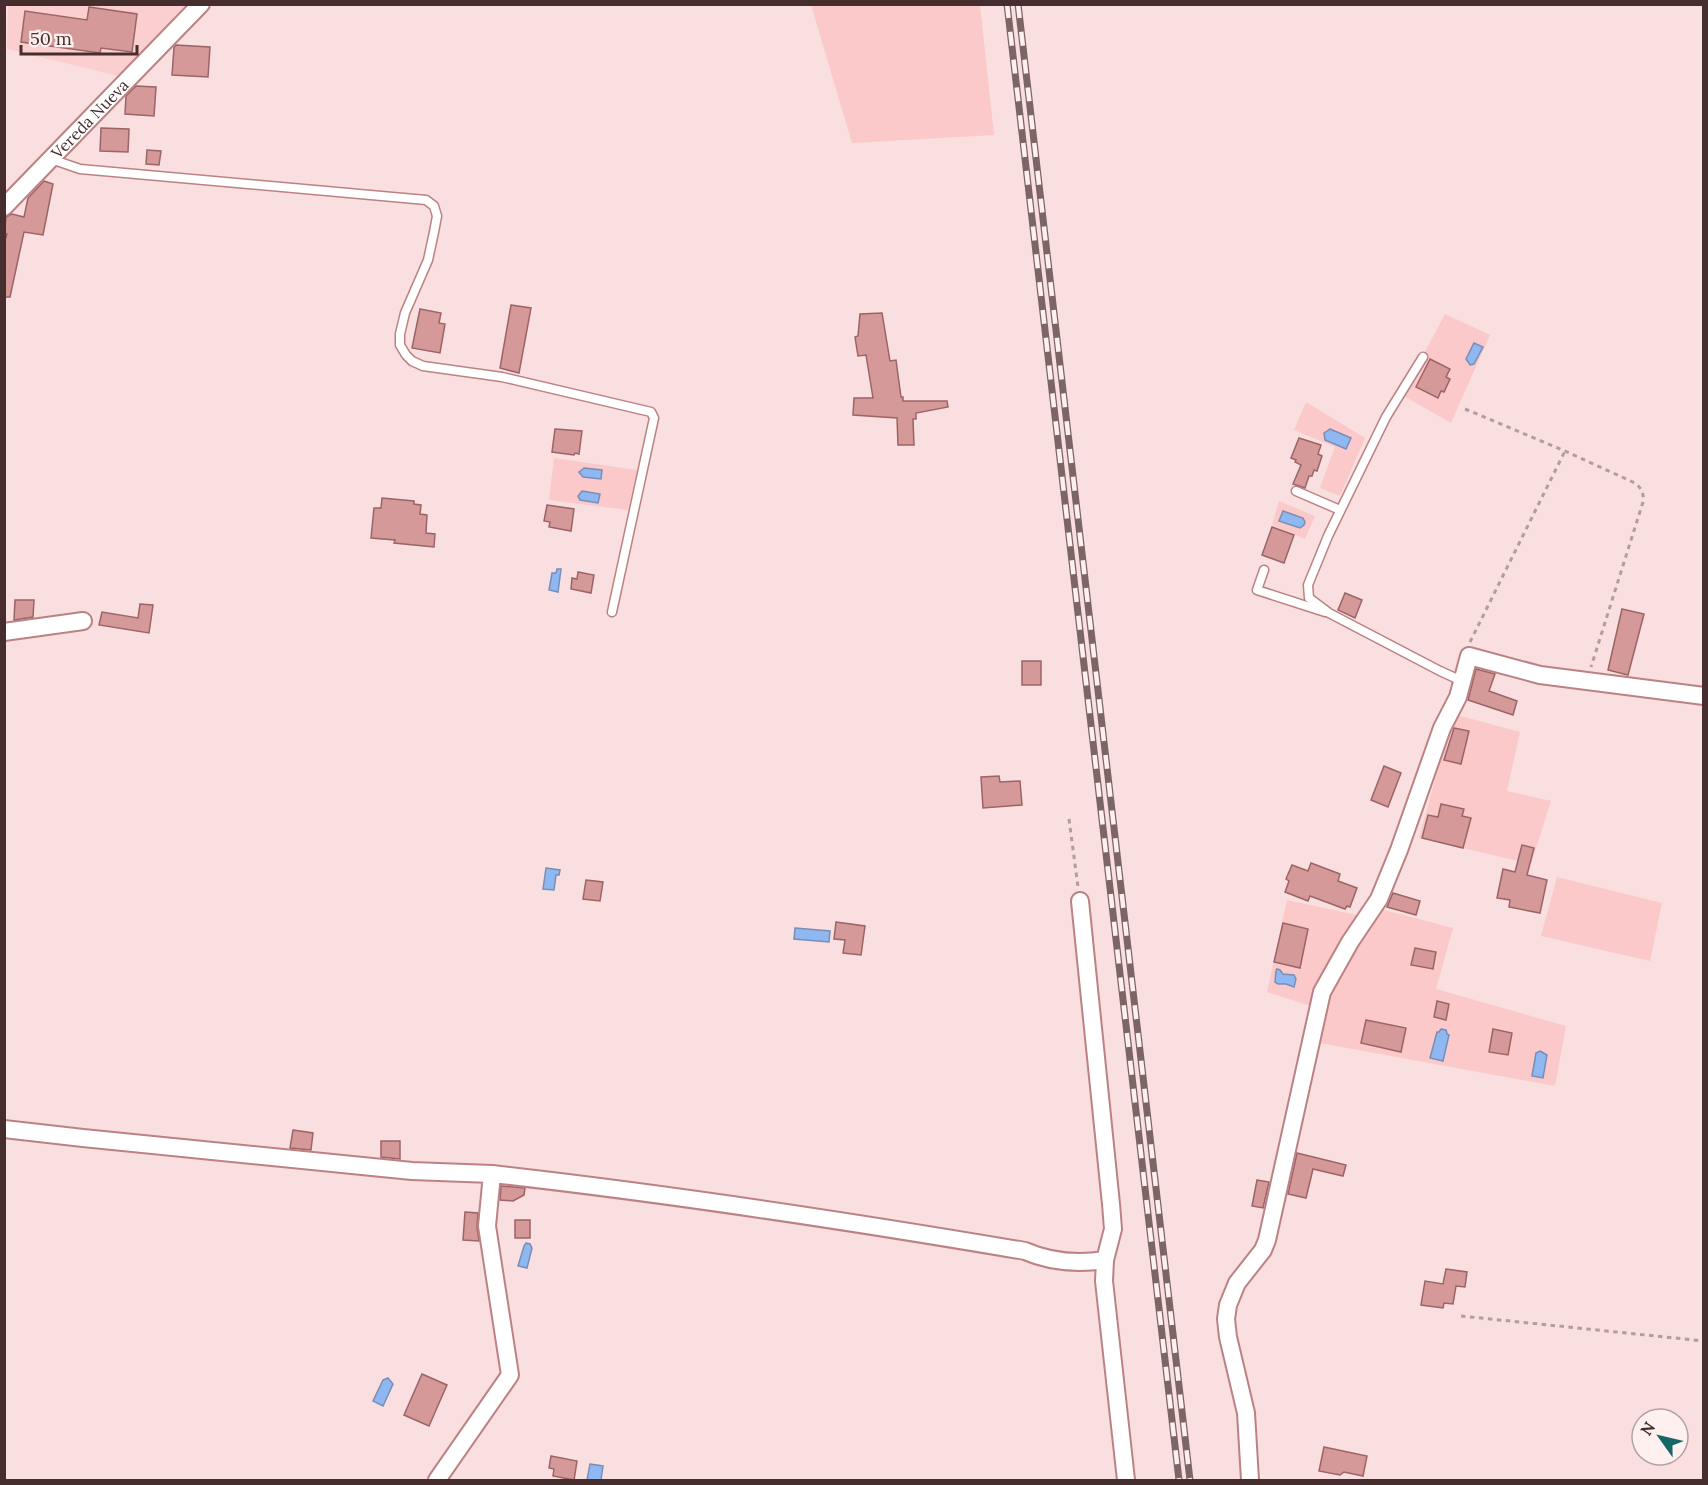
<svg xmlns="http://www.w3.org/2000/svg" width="1708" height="1485" font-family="Lora,serif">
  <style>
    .built { fill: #fbcfcf }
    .green { fill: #fbc9c9 }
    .water { fill: #8fb7f1; stroke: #798eb6; stroke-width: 1.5 }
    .building { fill: #d59999; stroke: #9c6466; stroke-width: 1.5 }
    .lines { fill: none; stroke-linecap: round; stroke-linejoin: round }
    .service-casing { stroke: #bc8283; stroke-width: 11 }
    .minor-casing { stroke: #bc8283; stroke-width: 20 }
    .path { stroke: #b59c9c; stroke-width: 3; stroke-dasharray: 4.5 4.5; stroke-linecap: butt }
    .service { stroke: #fff; stroke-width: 8 }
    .minor { stroke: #fff; stroke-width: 16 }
    .rail-casing { stroke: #7d6565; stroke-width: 7 }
    .rail { stroke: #fdf0ef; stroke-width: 4.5; stroke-dasharray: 14; stroke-linecap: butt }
    .labels { text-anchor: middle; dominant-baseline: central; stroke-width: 6; stroke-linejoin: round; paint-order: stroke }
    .street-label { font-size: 16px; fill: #462e2e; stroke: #fdf0ef }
  </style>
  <rect width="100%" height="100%" fill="#f9dfdf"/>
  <path class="built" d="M8 5H210L135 80 7 49Z"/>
  <g class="green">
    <path d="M811 5H980L994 135 852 143Z"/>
    <path d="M1445 314 1490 335 1451 423 1402 395Z"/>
    <path d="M1306 402 1365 438 1340 496 1320 488 1335 447 1294 430Z"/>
    <path d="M554 458 637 470 628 510 549 500Z"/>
    <path d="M1279 501 1315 516 1305 539 1272 525Z"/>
    <path d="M1457 715 1520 732 1507 791 1551 801 1531 864 1419 838 1450 726Z"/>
    <path d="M1557 877 1662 903 1650 961 1541 936Z"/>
    <path d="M1287 900 1361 916 1365 905 1453 928 1436 989 1566 1026 1555 1086 1320 1043 1326 1011 1267 992Z"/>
  </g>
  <g class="water">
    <path d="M1474 343 1483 347 1474 364 1470 365 1466 359Z"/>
    <path d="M1330 429 1351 438 1346 449 1325 440 1324 433Z"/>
    <path d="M584 468 602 470 601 479 583 477 579 472Z"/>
    <path d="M582 491 600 494 598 503 580 500 578 496Z"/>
    <path d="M1283 511 1303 518 1305 522 1304 525 1300 528 1279 521Z"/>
    <path d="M557 569H561L558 592 549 590 552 573H556Z"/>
    <path d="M546 868 560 870 559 875H556L554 890 543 889Z"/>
    <path d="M795 928 830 931 829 942 794 939Z"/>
    <path d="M1277 969 1280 970 1283 974 1294 975 1296 979 1294 987 1286 984H1278L1275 982 1276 971Z"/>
    <path d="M1441 1029 1446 1030 1447 1034 1449 1035 1443 1061 1430 1058 1437 1032H1439Z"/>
    <path d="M1540 1051 1547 1055 1543 1078 1532 1076 1536 1053Z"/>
    <path d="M526 1243 530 1244 532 1248 527 1268 518 1266 524 1246Z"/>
    <path d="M388 1378 393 1384 383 1406 373 1401 383 1380Z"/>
    <path d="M590 1464 603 1466 601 1480H587Z"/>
  </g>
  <g class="building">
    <path d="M89 7 137 14 132 52 101 48 100 53 21 42 25 11 87 20Z"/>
    <path d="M176 45 210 47 208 77 172 75 174 47Z"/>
    <path d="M136 86 156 87 154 116 125 114 126 96Z"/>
    <path d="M101 128 129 129 128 152 100 151Z"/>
    <path d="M147 150 161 151 159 165 146 164Z"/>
    <path d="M44 181 53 184 43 235 24 232 10 297H4V244L7 234 4 233 6 217 12 214 24 217 28 198Z"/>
    <path d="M511 305 531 308 519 373 500 368Z"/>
    <path d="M420 309 441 313 439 323 445 324 440 353 412 348Z"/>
    <path d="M882 313 890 361 896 360 901 397H903V401H947L948 407 916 413V419H913L914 445H898L897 418 853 415 854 398H873L866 355 858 356 855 337 858 336 860 314Z"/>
    <path d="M1430 359 1450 369 1446 377 1450 379 1444 392 1441 391 1438 398 1416 387Z"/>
    <path d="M555 429 582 431 579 454 575 453 574 455 552 452Z"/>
    <path d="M1299 438 1321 445 1318 454 1322 456 1317 471 1314 470 1312 476H1309L1305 488 1293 484 1301 465 1295 462 1296 460 1291 458Z"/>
    <path d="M382 498 414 501V504L421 505 420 514 427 515 426 533 435 534 434 547 394 543 395 540 371 538 374 508H381Z"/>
    <path d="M547 505 574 509 571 531 549 527 550 522 544 521Z"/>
    <path d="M1272 527 1294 535 1284 563 1262 555Z"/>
    <path d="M578 572 594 575 591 593 571 589 572 578 577 579Z"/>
    <path d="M1345 593 1362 600 1355 618 1338 610Z"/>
    <path d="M15 600H34L33 617 14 620Z"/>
    <path d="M140 604 153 605 149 633 99 625 102 612 138 618Z"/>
    <path d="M1622 609 1644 614 1628 675 1608 670Z"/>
    <rect x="1022" y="661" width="19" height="24"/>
    <path d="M1476 669 1495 674 1489 691 1517 701 1513 715 1468 700Z"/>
    <path d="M1454 728 1469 731 1461 764 1444 760Z"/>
    <path d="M1384 766 1401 773 1388 807 1371 800Z"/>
    <path d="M999 776 1000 782 1020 781 1022 805 983 808 981 777Z"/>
    <path d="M1441 804 1464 809 1462 816 1471 818 1463 848 1422 838 1428 815 1438 817Z"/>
    <path d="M1522 845 1534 848 1527 875 1547 880 1540 913 1509 907 1510 900 1497 898 1503 869 1515 872Z"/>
    <path d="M1311 863 1340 874 1338 881 1357 888 1350 907 1347 906 1345 909 1310 896 1308 901 1285 892 1289 881 1286 879 1292 865 1308 871Z"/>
    <path d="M586 880 603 882 600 901 583 899Z"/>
    <path d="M1393 893 1420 901 1416 915 1387 907Z"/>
    <path d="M836 922 865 926 861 955 843 953 845 940 834 939Z"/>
    <path d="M1283 923 1308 929 1300 968 1274 962Z"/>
    <path d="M1415 948 1436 952 1433 969 1411 965Z"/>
    <path d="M1437 1001 1449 1004 1446 1020 1434 1017Z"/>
    <path d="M1366 1020 1406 1028 1401 1052 1361 1043Z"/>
    <path d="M1493 1029 1512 1033 1508 1055 1489 1052Z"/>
    <path d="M293 1130 313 1133 311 1150 290 1148Z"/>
    <path d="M381 1141H400V1159L381 1157Z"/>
    <path d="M1297 1153 1346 1165 1343 1176 1313 1169 1306 1198 1288 1194Z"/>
    <path d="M1257 1180 1269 1182 1263 1208 1252 1206Z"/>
    <path d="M501 1186 525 1188 524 1195 513 1201 500 1200Z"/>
    <path d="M465 1212 478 1213 477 1227 479 1241 463 1240Z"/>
    <rect x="515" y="1220" width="15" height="18"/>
    <path d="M1446 1269 1467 1272 1465 1287 1456 1286 1453 1304 1444 1303 1443 1308 1421 1305 1425 1281 1443 1284Z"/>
    <path d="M422 1374 447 1385 429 1426 404 1415Z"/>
    <path d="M1324 1447 1367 1456 1363 1476 1344 1472 1340 1475 1319 1471Z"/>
    <path d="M551 1456 577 1461 574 1480 553 1476 554 1469 549 1468Z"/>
  </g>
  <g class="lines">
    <defs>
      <g id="service">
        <path d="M51 159 80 169 426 200 434 206 437 216 434 232 428 260 405 313 400 334V345L406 355 412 361 423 366 502 377 651 412 654 418 612 612"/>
        <path d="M1423 357 1386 417 1328 536 1308 585 1309 598 1329 613 1440 671 1462 681"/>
        <path d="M1296 491 1340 510"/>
        <path d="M1264 570 1257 590 1325 612"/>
      </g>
      <g id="minor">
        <path id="s1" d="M4 207 201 4"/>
        <path d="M4 632 83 621"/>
        <path d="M4 1129 83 1138 412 1171 492 1174 487 1226 510 1375 437 1480"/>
        <path d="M492 1174C670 1194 848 1221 1025 1251 1050 1262 1078 1264 1105 1260L1113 1229 1111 1204 1080 901"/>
        <path d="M1105 1260 1104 1281 1126 1480"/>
        <path d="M1250 1480 1246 1413 1228 1337 1226 1319 1228 1305 1237 1283 1263 1250 1267 1240 1322 992 1350 942 1379 899 1399 850 1442 728 1458 697 1469 656 1540 675 1704 696"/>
      </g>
    </defs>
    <use href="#service" class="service-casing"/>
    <use href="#minor" class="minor-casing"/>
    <g class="path">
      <path d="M1465 409 1565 451 1635 483C1642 489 1644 493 1643 502L1591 667"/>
      <path d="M1470 642 1565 451"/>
      <path d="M1069 819 1078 887"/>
      <path d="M1461 1316 1704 1341"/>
    </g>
    <use href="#service" class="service"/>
    <use href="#minor" class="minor"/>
    <defs>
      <g id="rail">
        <path d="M1007 4 1179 1480"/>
        <path d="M1018 4 1190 1480"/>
      </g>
    </defs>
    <use href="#rail" class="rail-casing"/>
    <use href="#rail" class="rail"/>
  </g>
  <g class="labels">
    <g class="street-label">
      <text stroke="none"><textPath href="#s1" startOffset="123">Vereda Nueva</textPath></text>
    </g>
  </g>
  <rect width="1708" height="1485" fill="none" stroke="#462e2e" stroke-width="12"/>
  <g transform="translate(1660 1437) rotate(304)"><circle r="28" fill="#fdf0ef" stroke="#b4a2a2" stroke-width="1.5"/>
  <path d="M0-4.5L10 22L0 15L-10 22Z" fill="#176668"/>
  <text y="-9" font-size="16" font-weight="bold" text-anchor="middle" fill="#462e2e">N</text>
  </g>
  <path d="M21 45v9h116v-9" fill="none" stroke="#462e2e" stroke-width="3"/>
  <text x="30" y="45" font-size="18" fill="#462e2e" stroke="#fdf0ef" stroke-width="4.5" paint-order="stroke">50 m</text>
</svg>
